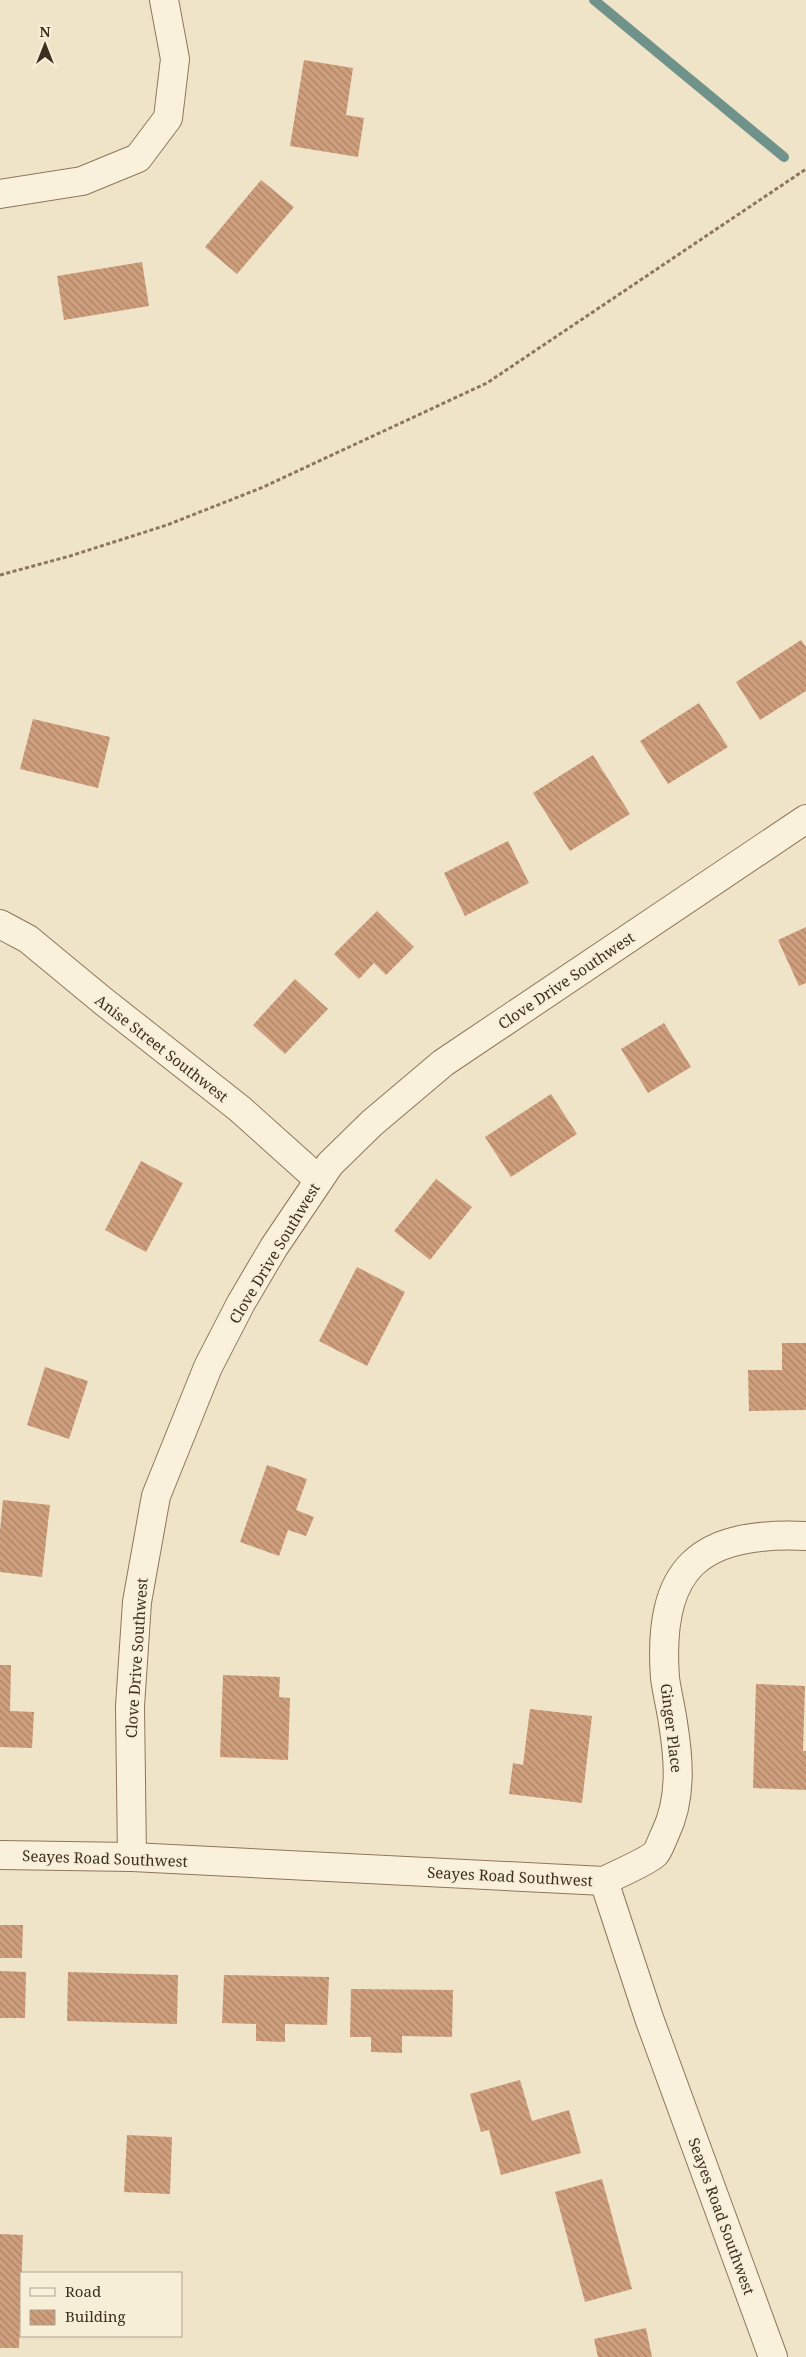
<svg xmlns="http://www.w3.org/2000/svg" width="806" height="2357" font-family="'Noto Serif',serif">
  <style>
    .lines { fill: none; stroke-linecap: round; stroke-linejoin: round }
    .stream { stroke: #6f938a; stroke-width: 10 }
    .building { fill: url(#building-back-hatch) }
    .street-casing { stroke: #8d765c; stroke-width: 30 }
    .path { stroke: #8d765c; stroke-width: 3; stroke-dasharray: 4 2.5; stroke-linecap: butt }
    .street { stroke: #faf1dc; stroke-width: 28 }
    .labels { text-anchor: middle; dominant-baseline: central; stroke-width: 4; stroke-linejoin: round; paint-order: stroke }
    .street-label { font-size: 15px; fill: #3d2e20; stroke: #f7eed8 }
  </style>
  <defs>
    <pattern id="building-back-hatch" width="6" height="6" patternUnits="userSpaceOnUse" patternTransform="scale(1.25)"><rect width="6" height="6" fill="#cf9f7d"/><path d="M-1 5l2 2M0 0l6 6M5-1l2 2" fill="none" stroke="#a98266"/></pattern>
  </defs>
  <rect width="100%" height="100%" fill="#f0e4c8"/>
  <g class="lines">
    <path class="stream" d="M594 0 784 157"/>
  </g>
  <g class="building">
    <path d="M304 60 353 68 346 115 364 118 358 157 290 146Z"/>
    <path d="M261 180 294 207 237 274 205 247Z"/>
    <path d="M142 262 149 306 64 320 57 276Z"/>
    <path d="M801 640 806 647V691L760 720 736 682Z"/>
    <path d="M699 703 728 747 668 784 640 741Z"/>
    <path d="M33 719 110 737 98 788 20 769Z"/>
    <path d="M593 755 630 814 570 851 533 793Z"/>
    <path d="M508 841 529 883 465 916 444 873Z"/>
    <path d="M377 911 414 947 386 975 374 963 359 979 334 954Z"/>
    <path d="M806 927V983L799 986 778 940Z"/>
    <path d="M295 979 328 1009 285 1054 253 1025Z"/>
    <path d="M664 1023 691 1067 648 1093 621 1049Z"/>
    <path d="M551 1094 577 1134 511 1177 485 1137Z"/>
    <path d="M141 1161 183 1183 146 1252 105 1230Z"/>
    <path d="M436 1179 472 1207 430 1260 394 1231Z"/>
    <path d="M357 1267 405 1292 367 1366 319 1341Z"/>
    <path d="M782 1343H806V1410L749 1411 748 1370H782Z"/>
    <path d="M45 1367 88 1381 69 1439 27 1425Z"/>
    <path d="M267 1465 307 1479 296 1510 314 1517 306 1536 288 1530 279 1556 240 1542Z"/>
    <path d="M3 1500 50 1505 42 1577 0 1572V1531Z"/>
    <path d="M0 1665H11L10 1711 34 1712 32 1748 0 1747Z"/>
    <path d="M223 1675 280 1677 279 1697 290 1698 288 1760 220 1757Z"/>
    <path d="M756 1684 805 1686 803 1751H806V1790L753 1788Z"/>
    <path d="M530 1709 592 1716 582 1803 509 1794 513 1763 523 1765Z"/>
    <path d="M0 1925H23L22 1958H0Z"/>
    <path d="M0 1971 26 1972 25 2018H0Z"/>
    <path d="M68 1972 178 1975 177 2024 67 2021Z"/>
    <path d="M224 1975 329 1977 327 2025 285 2024V2042L256 2041V2024L222 2023Z"/>
    <path d="M351 1989 453 1990 452 2037 402 2036V2053L371 2052V2037H350Z"/>
    <path d="M520 2080 532 2121 569 2110 581 2153 501 2175 489 2130 481 2132 470 2094Z"/>
    <path d="M127 2135 172 2137 170 2194 124 2192Z"/>
    <path d="M602 2179 632 2289 585 2302 555 2192Z"/>
    <path d="M0 2234 23 2235 19 2348H0Z"/>
    <path d="M646 2328 652 2357H598L594 2339Z"/>
  </g>
  <g class="lines">
    <defs>
      <g id="street">
        <path d="M0 194 82 181 138 158 168 118 175 59 164 0"/>
        <path d="M0 924 28 939 103 1001 240 1109 318 1179"/>
        <path d="M0 1855 132 1857 604 1881"/>
        <path d="M132 1857 130 1706 137 1602 156 1496 208 1367 241 1303 274 1247 330 1164 372 1123 443 1063 806 819"/>
        <path d="M604 1881 649 2018 773 2357"/>
        <path d="M604 1881C615 1875 647 1862 655 1854 659 1850 662 1840 665 1834 682 1799 679 1760 673 1723 671 1708 667 1693 665 1678 657 1568 699 1531 806 1536"/>
      </g>
    </defs>
    <use href="#street" class="street-casing"/>
    <path class="path" d="M0 575 70 556 167 525 261 488 487 383 806 169"/>
    <use href="#street" class="street"/>
  </g>
  <g class="labels">
    <g class="street-label">
      <text transform="translate(566 980) rotate(-34)">Clove Drive Southwest</text>
      <text transform="translate(162 1048) rotate(38)">Anise Street Southwest</text>
      <text transform="translate(274 1253) rotate(-59)">Clove Drive Southwest</text>
      <text transform="translate(136 1658) rotate(-86)">Clove Drive Southwest</text>
      <text transform="translate(672 1728) rotate(83)">Ginger Place</text>
      <text transform="translate(105 1858) rotate(2)">Seayes Road Southwest</text>
      <text transform="translate(510 1876) rotate(3)">Seayes Road Southwest</text>
      <text transform="translate(722 2216) rotate(70)">Seayes Road Southwest</text>
    </g>
  </g>
  <rect x="20" y="2272" width="162" height="65" fill="#f7eed8" stroke="#ada18e"/>
  <rect x="30" y="2288" width="25" height="8" fill="#faf1dc" stroke="#ada18e"/>
  <text x="65" y="2297" font-size="15" fill="#3d2e20">Road</text>
  <rect x="30" y="2310" width="25" height="15" fill="url(#building-back-hatch)" stroke="#ada18e"/>
  <text x="65" y="2322" font-size="15" fill="#3d2e20">Building</text>
  <g transform="translate(45 45)" stroke="#f7eed8" stroke-width="4" paint-order="stroke">
  <path d="M0-4L9 19L0 12L-9 19Z" fill="#3d2e20"/>
  <text y="-8" font-size="14" font-weight="bold" text-anchor="middle" fill="#3d2e20">N</text>
  </g>
</svg>
